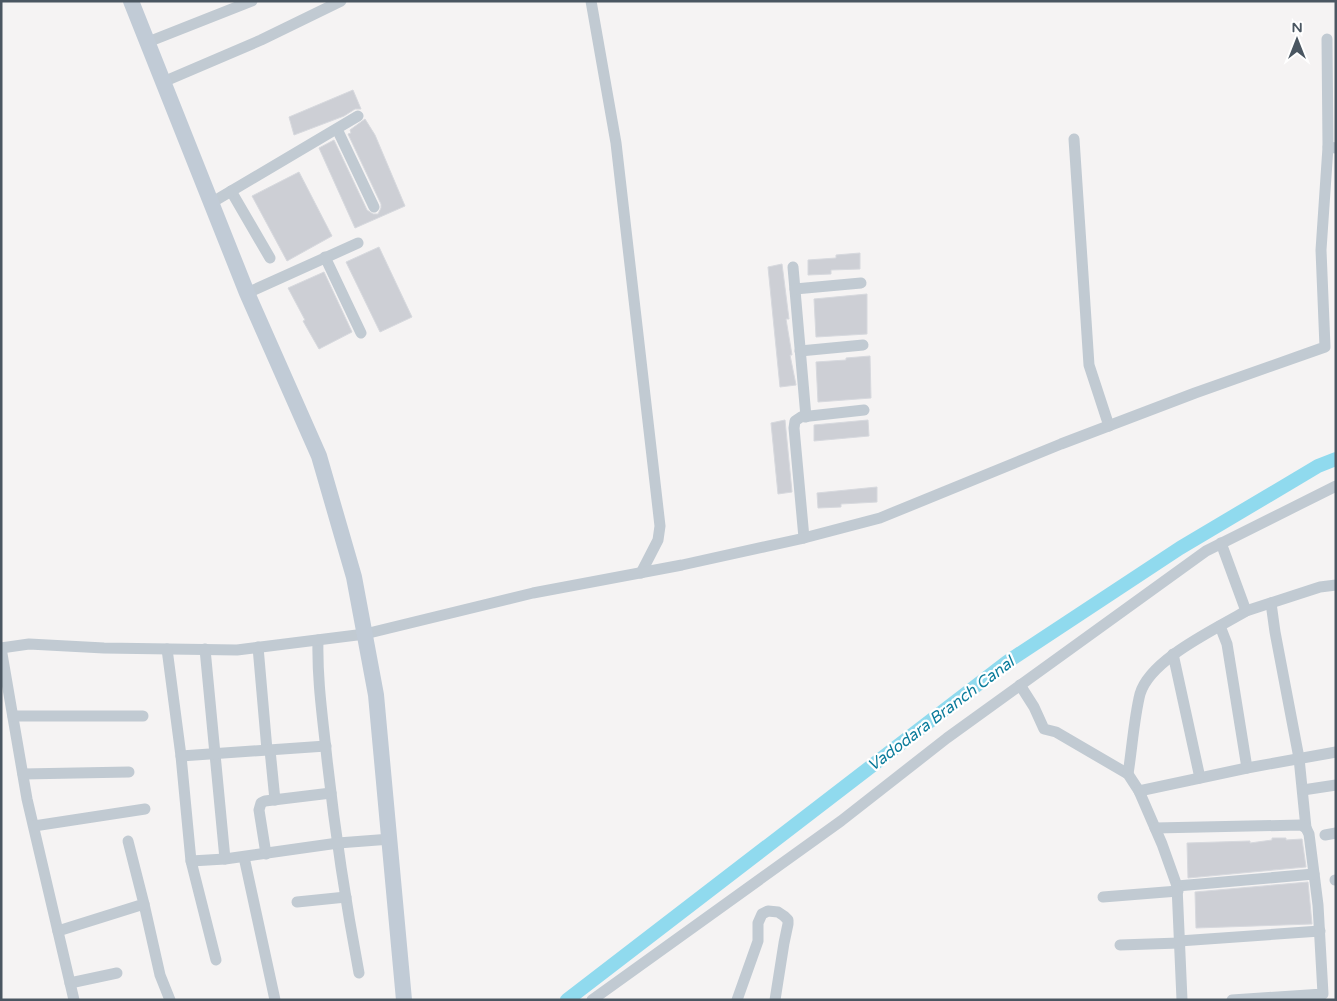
<svg xmlns="http://www.w3.org/2000/svg" width="1337" height="1001" font-family="'Varela Round',sans-serif">
  <style>
    .lines { fill: none; stroke-linecap: round; stroke-linejoin: round }
    .canal { stroke: #90daee; stroke-width: 14 }
    .building { fill: #cdcfd5; stroke: #d7d9de }
    .street { stroke: #c1cad2; stroke-width: 11 }
    .secondary { stroke: #c1cbd6; stroke-width: 16 }
    .labels { text-anchor: middle; dominant-baseline: central; stroke-width: 4.5; stroke-linejoin: round; paint-order: stroke }
    .water-label { font-size: 16px; font-style: italic; fill: #0c7c9b; stroke: #fff }
  </style>
  <rect width="100%" height="100%" fill="#f5f3f3"/>
  <g class="lines">
    <path class="canal" d="M567 1000 1007 662 1180 548 1318 466 1336 459"/>
  </g>
  <g class="building">
    <path d="M353 90 361 109H355L344 116 294 135 289 117Z"/>
    <path d="M365 119 375 135 405 206 355 228 319 148 334 140 367 210 373 214H378L381 208V204L348 134 351 133 350 130Z"/>
    <path d="M299 172 332 236 287 261 252 196Z"/>
    <path d="M379 247 412 317 380 332 346 262Z"/>
    <path d="M860 253V269L831 270V274L808 275V260L836 258V255Z"/>
    <path d="M782 264 789 319H786L792 355H790L796 385 780 387 768 267Z"/>
    <path d="M324 272 352 332 319 349 303 321 305 320 288 288Z"/>
    <path d="M867 294V334L816 337 814 299Z"/>
    <path d="M870 356 871 398 818 402 816 362 846 360V358Z"/>
    <path d="M785 420 792 492 778 494 771 423Z"/>
    <path d="M868 420 869 436 814 441V425Z"/>
    <path d="M877 487V502L841 504V507L818 508 817 493Z"/>
    <path d="M1272 838H1286V840L1302 839 1306 867 1188 878 1187 843 1250 841V843L1272 840Z"/>
    <path d="M1308 882 1312 924 1196 928 1195 892Z"/>
  </g>
  <g class="lines">
    <g class="street">
      <path d="M591 1 616 143 660 526 658 540 641 573"/>
      <path d="M1327 39 1328 147"/>
      <path d="M148 42 252 1"/>
      <path d="M163 82 261 40 341 1"/>
      <path d="M337 129 374 207"/>
      <path d="M1074 139 1089 365 1109 426"/>
      <path d="M231 191 270 258"/>
      <path d="M211 203 358 116"/>
      <path d="M325 257 361 333"/>
      <path d="M793 267 806 417"/>
      <path d="M795 289 861 283"/>
      <path d="M247 293 358 243"/>
      <path d="M800 351 863 345"/>
      <path d="M804 538 794 428 795 421 801 417 864 410"/>
      <path d="M1271 603 1275 632 1299 758 1306 828"/>
      <path d="M1246 611 1320 587 1336 585"/>
      <path d="M1220 626 1227 644 1247 768"/>
      <path d="M318 640C317 677 322 713 326 750 334 825 345 899 359 973"/>
      <path d="M258 647 267 750"/>
      <path d="M1 648 29 644 104 648 237 650 365 634 533 593 682 565 800 539 880 518 1061 444 1195 393 1325 347 1321 250 1328 147 1336 148"/>
      <path d="M1 648 27 799 74 1000"/>
      <path d="M167 649 181 756 191 861 225 859 338 843 391 839"/>
      <path d="M205 649 225 859"/>
      <path d="M1173 654 1200 778"/>
      <path d="M1020 685 1034 707 1044 729 1056 732 1128 774 1139 791 1162 844 1177 886 1182 1000"/>
      <path d="M13 716H143"/>
      <path d="M270 750 275 800"/>
      <path d="M181 756 326 746"/>
      <path d="M23 774 129 772"/>
      <path d="M1128 774C1132 749 1134 718 1140 694 1150 659 1216 629 1246 611L1221 543"/>
      <path d="M1303 790 1336 785"/>
      <path d="M1139 791 1247 768 1336 752"/>
      <path d="M34 826 145 809"/>
      <path d="M1155 828 1301 825 1306 828 1309 834 1318 905 1323 994 1232 1000"/>
      <path d="M1325 835 1336 833"/>
      <path d="M266 854 259 810 261 803 265 801 331 793"/>
      <path d="M244 857 275 1000"/>
      <path d="M191 861 216 960"/>
      <path d="M1335 880H1336"/>
      <path d="M1177 886 1314 874"/>
      <path d="M1103 897 1178 891"/>
      <path d="M297 902 346 897"/>
      <path d="M144 904 160 975 170 1000"/>
      <path d="M58 931 144 904 128 841"/>
      <path d="M1179 941 1320 931"/>
      <path d="M1120 945 1179 943"/>
      <path d="M70 983 117 973"/>
      <path d="M592 1000 841 821 947 738 1206 551 1336 486"/>
      <path d="M737 1000 758 941V923L762 914 768 911 778 912 784 916 788 920V924L784 943 775 1000"/>
    </g>
    <path class="secondary" d="M131 1 247 293 319 456 354 577 376 695 404 1000"/>
  </g>
  <g class="labels">
    <g class="water-label">
      <text transform="translate(941 714) rotate(-37)">Vadodara Branch Canal</text>
    </g>
  </g>
  <rect width="1337" height="1001" fill="none" stroke="#4a5661" stroke-width="5"/>
  <g transform="translate(1297 40)" stroke="#ffffff" stroke-width="4" paint-order="stroke">
  <path d="M0-4L9 19L0 12L-9 19Z" fill="#4a5661"/>
  <text y="-8" font-size="14" font-weight="bold" text-anchor="middle" fill="#4a5661">N</text>
  </g>
</svg>
